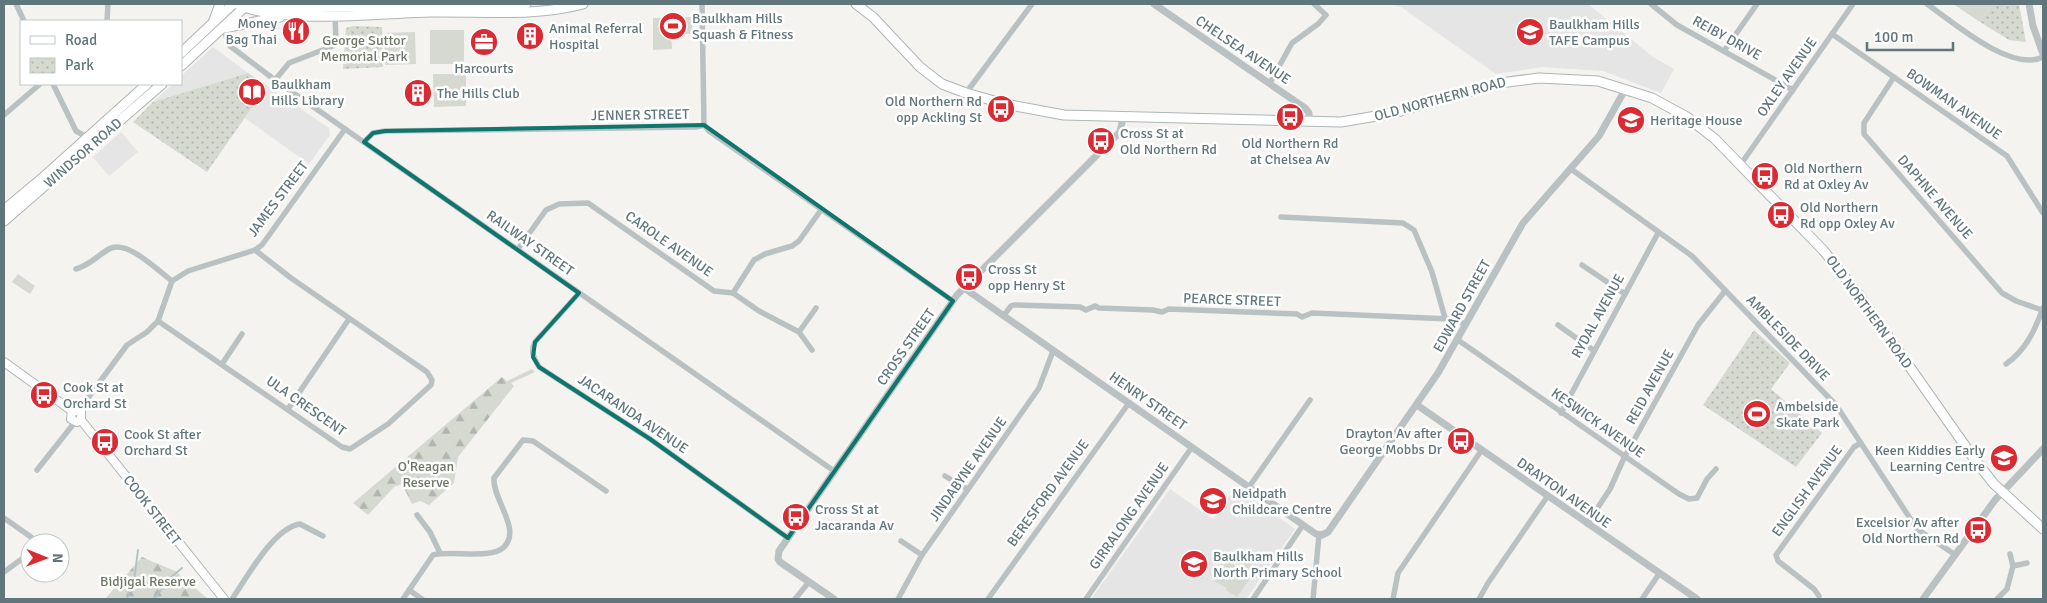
<svg xmlns="http://www.w3.org/2000/svg" width="2047" height="603" font-family="Signika,sans-serif">
  <style>
    .built { fill: #e4e5e4 }
    .forest { fill: url(#forest-firs) }
    .park { fill: url(#park-dots) }
    .pitch { fill: #d5d9cf }
    .lines { fill: none; stroke-linecap: round; stroke-linejoin: round }
    .stream { stroke: #b2c3c3; stroke-width: 2 }
    .secondary-casing { stroke: #adb5b7; stroke-width: 10 }
    .primary-casing { stroke: #aeb5b7; stroke-width: 11 }
    .minor { stroke: #bac1c2; stroke-width: 5.5 }
    .tertiary { stroke: #bac1c2; stroke-width: 7 }
    .secondary { stroke: #fff; stroke-width: 8 }
    .primary { stroke: #fff; stroke-width: 9 }
    .marked { fill: none; stroke: #0f766e; stroke-width: 4; stroke-linejoin: round }
    .labels { text-anchor: middle; dominant-baseline: central; stroke-width: 5; stroke-linejoin: round; paint-order: stroke }
    .poi-label { font-size: 14px; fill: #60767a; stroke: #fff; text-anchor: start }
    .street-label { font-size: 14px; fill: #60767a; stroke: #fff }
    .park-label { font-size: 14px; fill: #6d7763; stroke: #fff }
  </style>
  <defs>
    <pattern id="forest-firs" width="22" height="20" patternUnits="userSpaceOnUse" patternTransform="scale(1.25)"><rect width="22" height="20" fill="#d5d9cf"/><path d="M5 1l3.5 6h-7zM16 11l3.5 6h-7z" fill="#b0b5ad"/></pattern>
    <pattern id="park-dots" width="8" height="8" patternUnits="userSpaceOnUse" patternTransform="scale(1.25)"><rect width="8" height="8" fill="#d5d9cf"/><path d="M2 2h.1M6 6h.1" fill="none" stroke="#b0b5ad" stroke-width="1.8" stroke-linecap="round"/></pattern>
  </defs>
  <rect width="100%" height="100%" fill="#f4f3f0"/>
  <g class="built">
    <path d="M1390 4H1588L1653 57 1674 69 1661 93 1603 71 1542 67 1496 74 1401 7Z"/>
    <path d="M213 47 248 73 153 102 173 84H181V76Z"/>
    <path d="M267 86 329 128 330 135 309 164 245 118Z"/>
    <path d="M121 132 138 152 109 176 93 157Z"/>
    <path d="M1236 487 1295 529 1246 599H1091L1170 489 1213 519Z"/>
  </g>
  <g class="forest">
    <path d="M532 369 535 372 511 383 514 386 458 457 454 483 429 505 420 501 412 504 402 484 394 487 368 515 353 503 502 377 507 381Z"/>
    <path d="M142 557 175 571 208 599H105Z"/>
  </g>
  <g class="park">
    <path d="M1992 4H2019L2026 42 2009 40 1980 22Z"/>
    <path d="M353 26 382 27 383 67 343 69 346 28Z"/>
    <path d="M248 73 267 86 207 172 133 122 153 102Z"/>
    <path d="M1754 330 1790 363 1771 389 1822 433 1796 467 1703 405Z"/>
  </g>
  <g class="pitch">
    <path d="M1953 4H1992L1980 22Z"/>
    <path d="M693 17 692 34H671L672 49 653 50V18Z"/>
    <rect x="430" y="30" width="34" height="34"/>
    <path d="M415 32 416 64 385 65 384 33Z"/>
    <path d="M433 74H466V106L434 107Z"/>
    <path d="M18 274 35 286 30 294 12 282Z"/>
    <path d="M1242 558 1256 568 1253 573 1238 563Z"/>
    <path d="M1228 560 1240 570 1242 568 1252 575 1237 597 1226 590 1227 588 1214 581Z"/>
  </g>
  <g class="lines">
    <g class="stream">
      <path d="M127 599 135 574 138 550"/>
      <path d="M154 599 169 579 182 568"/>
    </g>
    <defs>
      <g id="secondary">
        <path d="M4 362 72 411"/>
        <path d="M72 411 71 419 77 422 81 420"/>
        <path d="M72 411H81V420"/>
        <path d="M81 420 224 599"/>
      </g>
      <g id="primary">
        <path d="M237 4C281 25 380 13 431 12 480 11 535 17 583 4"/>
        <path d="M257 4 285 8 526 4"/>
        <path d="M856 4 873 17 920 67 942 84 966 93 1005 104 1064 115 1341 122 1394 113 1500 83 1539 78 1598 81 1652 98 1687 117 1715 139 1823 250 1860 296 1975 460 1994 484 2043 529"/>
        <path d="M214 20 220 4"/>
        <path d="M224 28 280 17"/>
        <path d="M181 53 233 4"/>
        <path d="M181 66 248 4"/>
        <path d="M4 210 40 180 147 84"/>
        <path d="M4 221 162 84"/>
      </g>
    </defs>
    <use href="#secondary" class="secondary-casing"/>
    <use href="#primary" class="primary-casing"/>
    <g class="minor">
      <path d="M16 4 24 21"/>
      <path d="M702 4 704 125"/>
      <path d="M1651 4 1677 25 1793 90"/>
      <path d="M1927 4C1953 22 2011 73 2043 57"/>
      <path d="M107 21 108 4"/>
      <path d="M223 28 230 46 275 80 834 471"/>
      <path d="M1832 34 2007 156 2043 213"/>
      <path d="M1724 51 1757 4"/>
      <path d="M1894 77 1864 123V134L2002 293 2016 301 2042 310"/>
      <path d="M275 80 289 63 333 46 336 42 335 15"/>
      <path d="M1270 83 1292 43 1318 24 1326 15 1314 4"/>
      <path d="M53 84 76 131 85 136 90 134"/>
      <path d="M966 93 1032 4"/>
      <path d="M4 115 40 84"/>
      <path d="M704 125 709 131 953 301"/>
      <path d="M364 142 373 133 385 131 696 127 704 125"/>
      <path d="M1741 164 1853 4"/>
      <path d="M1571 169 1692 256 1836 405 1917 529 1954 554"/>
      <path d="M1281 217 1403 223 1414 230 1432 272 1445 318"/>
      <path d="M518 249 546 210 559 204 588 203 714 291 733 293 759 311 799 332 812 350"/>
      <path d="M1582 265 1625 294"/>
      <path d="M76 269C90 265 97 256 109 249 127 239 157 270 172 281"/>
      <path d="M579 293 535 342C530 352 534 358 539 367L650 439 788 538"/>
      <path d="M733 293 754 260 765 254 792 246 799 241 821 210"/>
      <path d="M1004 315 1011 306 1014 305 1080 307 1086 310 1095 306 1099 308 1153 310 1162 312 1169 309 1297 314 1302 317 1312 313 1450 319 1466 324"/>
      <path d="M158 321 342 447 350 449 388 424 431 385 432 380 427 372 291 278 255 250"/>
      <path d="M1558 325 1593 350"/>
      <path d="M799 332 816 308"/>
      <path d="M1458 340 1679 494 1689 499 1697 498 1707 479 1716 469"/>
      <path d="M222 364 242 334"/>
      <path d="M2006 364C2026 350 2035 330 2043 308"/>
      <path d="M288 409 349 319"/>
      <path d="M79 410 127 345 147 332 158 321 172 281 188 271 255 250 262 245 345 129"/>
      <path d="M1561 413 1658 233"/>
      <path d="M37 470 75 422"/>
      <path d="M945 476 967 489"/>
      <path d="M1249 487 1310 400"/>
      <path d="M417 515 430 532 440 553"/>
      <path d="M4 518 31 537 34 543"/>
      <path d="M1587 524 1610 489 1624 458 1698 325 1725 291"/>
      <path d="M901 541 922 555"/>
      <path d="M2010 554 2013 566"/>
      <path d="M4 572 30 553"/>
      <path d="M409 590 422 599"/>
      <path d="M1819 596 1814 589 1778 561 1776 555 1854 447 1861 443"/>
      <path d="M232 599C247 578 273 528 300 524L323 536"/>
      <path d="M403 599 433 555C451 550 491 560 504 547 522 529 492 499 494 478L523 440 533 441 606 491"/>
      <path d="M795 599 809 582"/>
      <path d="M898 599 922 555 1039 388 1053 351"/>
      <path d="M988 599 1129 403"/>
      <path d="M1086 599 1192 447"/>
      <path d="M1253 599 1303 525"/>
      <path d="M1313 599 1319 535"/>
      <path d="M1393 599 1398 573 1481 451"/>
      <path d="M1479 599 1488 583 1547 497"/>
      <path d="M1642 599 1659 574"/>
      <path d="M1997 599 2007 589 2013 566 2027 563"/>
    </g>
    <g class="tertiary">
      <path d="M1154 4 1305 108 1309 113 1310 123"/>
      <path d="M2029 4 2033 26 2043 54"/>
      <path d="M964 288 1316 534 1322 535 1328 532 1438 373 1523 223 1599 136 1626 88"/>
      <path d="M1417 405 1697 599"/>
      <path d="M834 599 780 562 778 559 779 551 957 295 1120 132 1123 118"/>
      <path d="M1923 599 1995 500 2043 449"/>
    </g>
    <use href="#secondary" class="secondary"/>
    <use href="#primary" class="primary"/>
  </g>
  <path class="marked" d="M704 125 953 301 788 538 650 439 539 367 533 357 535 342 579 293 364 142 373 133 385 131Z"/>
  <defs>
    <symbol id="stadium-disc" viewBox="-11 -11 22 22"><circle r="9.5" fill="#da2a32" stroke="#fff"/><path d="M0-5a6.5 5 0 1 0 0 10a6.5 5 0 1 0 0-10ZM-3.5-1.8h7v3.6h-7Z" fill="#fff"/></symbol>
    <symbol id="restaurant-disc" viewBox="-11 -11 22 22"><circle r="9.5" fill="#da2a32" stroke="#fff"/><path d="M-5-6h1v4h1v-4h1v4h1v-4h1v5L-1.5 .5V6h-2V.5L-5-1ZM5-6V6H3V1.5H1.5Q1.5-4 5-6Z" fill="#fff"/></symbol>
    <symbol id="university-disc" viewBox="-11 -11 22 22"><circle r="9.5" fill="#da2a32" stroke="#fff"/><path d="M0-5L7-2L0 1L-7-2ZM-4 1L0 2.5L4 1V4Q0 6-4 4Z" fill="#fff"/></symbol>
    <symbol id="building-disc" viewBox="-11 -11 22 22"><circle r="9.5" fill="#da2a32" stroke="#fff"/><path d="M-4-6H4V6H1V3H-1V6H-4ZM-2.5-4.3h1.7v1.8h-1.7ZM.8-4.3h1.7v1.8H.8ZM-2.5-1h1.7V.8h-1.7ZM.8-1h1.7V.8H.8Z" fill="#fff"/></symbol>
    <symbol id="office-disc" viewBox="-11 -11 22 22"><circle r="9.5" fill="#da2a32" stroke="#fff"/><path d="M-6-3h4V-5.5h4V-3h4V5H-6ZM-1-4.5V-3h2v-1.5ZM-6 0V1H6V0Z" fill="#fff"/></symbol>
    <symbol id="library-disc" viewBox="-11 -11 22 22"><circle r="9.5" fill="#da2a32" stroke="#fff"/><path d="M-6-4Q-3-5.5-.7-3.5V5Q-3 3-6 4ZM6-4Q3-5.5 .7-3.5V5Q3 3 6 4Z" fill="#fff"/></symbol>
    <symbol id="bus-disc" viewBox="-11 -11 22 22"><circle r="9.5" fill="#da2a32" stroke="#fff"/><path d="M-5-6H5V4H4V6H2V4H-2V6H-4V4H-5ZM-3.5-4V0h7V-4ZM-3.5 1.2v1.5H-2V1.2ZM2 1.2v1.5H3.5V1.2Z" fill="#fff"/></symbol>
    <symbol id="school-disc" viewBox="-11 -11 22 22"><circle r="9.5" fill="#da2a32" stroke="#fff"/><path d="M0-5L7-2L0 1L-7-2ZM-4 1L0 2.5L4 1V4Q0 6-4 4Z" fill="#fff"/></symbol>
  </defs>
  <g fill-rule="evenodd">
    <use href="#stadium-disc" x="657" y="10" width="32" height="32"/>
    <use href="#restaurant-disc" x="280" y="15" width="32" height="32"/>
    <use href="#university-disc" x="1514" y="16" width="32" height="32"/>
    <use href="#building-disc" x="514" y="20" width="32" height="32"/>
    <use href="#office-disc" x="468" y="26" width="32" height="32"/>
    <use href="#library-disc" x="236" y="76" width="32" height="32"/>
    <use href="#building-disc" x="402" y="77" width="32" height="32"/>
    <use href="#bus-disc" x="985" y="93" width="32" height="32"/>
    <use href="#bus-disc" x="1274" y="101" width="32" height="32"/>
    <use href="#school-disc" x="1615" y="104" width="32" height="32"/>
    <use href="#bus-disc" x="1085" y="125" width="32" height="32"/>
    <use href="#bus-disc" x="1749" y="160" width="32" height="32"/>
    <use href="#bus-disc" x="1765" y="199" width="32" height="32"/>
    <use href="#bus-disc" x="953" y="261" width="32" height="32"/>
    <use href="#bus-disc" x="28" y="379" width="32" height="32"/>
    <use href="#stadium-disc" x="1741" y="398" width="32" height="32"/>
    <use href="#bus-disc" x="1445" y="425" width="32" height="32"/>
    <use href="#bus-disc" x="89" y="426" width="32" height="32"/>
    <use href="#school-disc" x="1988" y="442" width="32" height="32"/>
    <use href="#school-disc" x="1197" y="485" width="32" height="32"/>
    <use href="#bus-disc" x="780" y="501" width="32" height="32"/>
    <use href="#bus-disc" x="1962" y="514" width="32" height="32"/>
    <use href="#school-disc" x="1178" y="548" width="32" height="32"/>
  </g>
  <g class="labels">
    <g class="poi-label">
      <text x="692" y="18">Baulkham Hills<tspan x="692" dy="16">Squash &amp; Fitness</tspan></text>
      <text x="277" y="23" text-anchor="end">Money<tspan x="277" dy="16">Bag Thai</tspan></text>
      <text x="1549" y="24">Baulkham Hills<tspan x="1549" dy="16">TAFE Campus</tspan></text>
      <text x="549" y="28">Animal Referral<tspan x="549" dy="16">Hospital</tspan></text>
      <text x="484" y="68" text-anchor="middle">Harcourts</text>
      <text x="271" y="84">Baulkham<tspan x="271" dy="16">Hills Library</tspan></text>
      <text x="437" y="93">The Hills Club</text>
      <text x="982" y="101" text-anchor="end">Old Northern Rd<tspan x="982" dy="16">opp Ackling St</tspan></text>
      <text x="1650" y="120">Heritage House</text>
      <text x="1120" y="133">Cross St at<tspan x="1120" dy="16">Old Northern Rd</tspan></text>
      <text x="1290" y="143" text-anchor="middle">Old Northern Rd<tspan x="1290" dy="16">at Chelsea Av</tspan></text>
      <text x="1784" y="168">Old Northern<tspan x="1784" dy="16">Rd at Oxley Av</tspan></text>
      <text x="1800" y="207">Old Northern<tspan x="1800" dy="16">Rd opp Oxley Av</tspan></text>
      <text x="988" y="269">Cross St<tspan x="988" dy="16">opp Henry St</tspan></text>
      <text x="63" y="387">Cook St at<tspan x="63" dy="16">Orchard St</tspan></text>
      <text x="1776" y="406">Ambelside<tspan x="1776" dy="16">Skate Park</tspan></text>
      <text x="1442" y="433" text-anchor="end">Drayton Av after<tspan x="1442" dy="16">George Mobbs Dr</tspan></text>
      <text x="124" y="434">Cook St after<tspan x="124" dy="16">Orchard St</tspan></text>
      <text x="1985" y="450" text-anchor="end">Keen Kiddies Early<tspan x="1985" dy="16">Learning Centre</tspan></text>
      <text x="1232" y="493">Neidpath<tspan x="1232" dy="16">Childcare Centre</tspan></text>
      <text x="815" y="509">Cross St at<tspan x="815" dy="16">Jacaranda Av</tspan></text>
      <text x="1959" y="522" text-anchor="end">Excelsior Av after<tspan x="1959" dy="16">Old Northern Rd</tspan></text>
      <text x="1213" y="556">Baulkham Hills<tspan x="1213" dy="16">North Primary School</tspan></text>
    </g>
    <g class="street-label">
      <text transform="translate(1727 38) rotate(29)">REIBY DRIVE</text>
      <text transform="translate(1243 50) rotate(34)">CHELSEA AVENUE</text>
      <text transform="translate(1787 77) rotate(-55)">OXLEY AVENUE</text>
      <text transform="translate(1440 99) rotate(-15)">OLD NORTHERN ROAD</text>
      <text transform="translate(1954 104) rotate(35)">BOWMAN AVENUE</text>
      <text transform="translate(640 115) rotate(-1)">JENNER STREET</text>
      <text transform="translate(83 153) rotate(-41)">WINDSOR ROAD</text>
      <text transform="translate(1935 197) rotate(49)">DAPHNE AVENUE</text>
      <text transform="translate(278 199) rotate(-53)">JAMES STREET</text>
      <text transform="translate(530 243) rotate(35)">RAILWAY STREET</text>
      <text transform="translate(669 244) rotate(35)">CAROLE AVENUE</text>
      <text transform="translate(1232 300) rotate(2)">PEARCE STREET</text>
      <text transform="translate(1462 306) rotate(-61)">EDWARD STREET</text>
      <text transform="translate(1869 312) rotate(54)">OLD NORTHERN ROAD</text>
      <text transform="translate(1598 316) rotate(-61)">RYDAL AVENUE</text>
      <text transform="translate(1788 338) rotate(46)">AMBLESIDE DRIVE</text>
      <text transform="translate(906 347) rotate(-55)">CROSS STREET</text>
      <text transform="translate(1650 387) rotate(-61)">REID AVENUE</text>
      <text transform="translate(1148 401) rotate(35)">HENRY STREET</text>
      <text transform="translate(306 406) rotate(35)">ULA CRESCENT</text>
      <text transform="translate(633 414) rotate(34)">JACARANDA AVENUE</text>
      <text transform="translate(1598 423) rotate(35)">KESWICK AVENUE</text>
      <text transform="translate(968 469) rotate(-55)">JINDABYNE AVENUE</text>
      <text transform="translate(1807 491) rotate(-54)">ENGLISH AVENUE</text>
      <text transform="translate(1048 493) rotate(-54)">BERESFORD AVENUE</text>
      <text transform="translate(1564 493) rotate(35)">DRAYTON AVENUE</text>
      <text transform="translate(152 510) rotate(52)">COOK STREET</text>
      <text transform="translate(1129 516) rotate(-55)">GIRRALONG AVENUE</text>
    </g>
    <g class="park-label">
      <text x="364" y="40">George Suttor<tspan x="364" dy="16">Memorial Park</tspan></text>
      <text x="426" y="466">O'Reagan<tspan x="426" dy="16">Reserve</tspan></text>
      <text x="148" y="581">Bidjigal Reserve</text>
    </g>
  </g>
  <rect width="2047" height="603" fill="none" stroke="#60767a" stroke-width="10"/>
  <rect x="20" y="20" width="162" height="65" fill="#ffffff" stroke="#bfc8ca"/>
  <rect x="30" y="36" width="25" height="8" fill="#ffffff" stroke="#bfc8ca"/>
  <text x="65" y="45" font-size="15" fill="#60767a">Road</text>
  <rect x="30" y="58" width="25" height="15" fill="url(#park-dots)" stroke="#bfc8ca"/>
  <text x="65" y="70" font-size="15" fill="#60767a">Park</text>
  <g transform="translate(45 558) rotate(91)"><circle r="24" fill="#ffffff" stroke="#bfc8ca"/>
  <path d="M0-4L9 19L0 12L-9 19Z" fill="#da2a32"/>
  <text y="-8" font-size="14" font-weight="bold" text-anchor="middle" fill="#60767a">N</text>
  </g>
  <path d="M1867 42v8h86v-8" fill="none" stroke="#60767a" stroke-width="2.5"/>
  <text x="1874" y="42" font-size="15" fill="#60767a" stroke="#ffffff" stroke-width="4" paint-order="stroke">100 m</text>
</svg>
